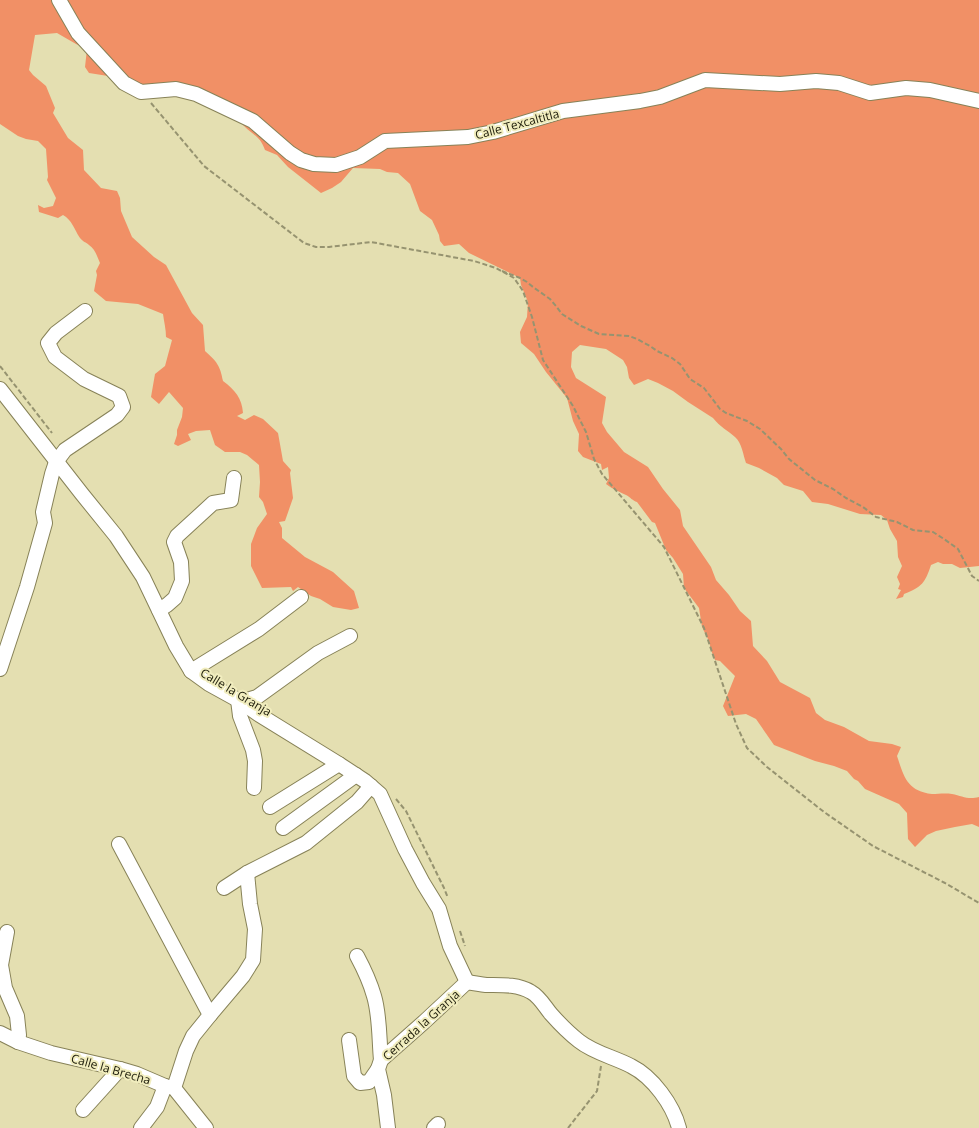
<svg xmlns="http://www.w3.org/2000/svg" width="979" height="1128" font-family="'Open Sans',sans-serif">
  <style>
    .forest { fill: #f19066 }
    .lines { fill: none; stroke-linecap: round; stroke-linejoin: round }
    .minor-casing { stroke: #878258; stroke-width: 16 }
    .path { stroke: #969370; stroke-width: 2; stroke-dasharray: 5 2.5; stroke-linecap: butt }
    .minor { stroke: #fff; stroke-width: 14 }
    .labels { text-anchor: middle; dominant-baseline: central; stroke-width: 4; stroke-linejoin: round; paint-order: stroke }
    .street-label { font-size: 12px; fill: #1d1c0a; stroke: #f1edbe }
  </style>
  <rect width="100%" height="100%" fill="#e4dfb1"/>
  <path class="forest" d="M0 0H979V566L960 568 952 564H943L938 562 931 565C925 583 922 587 904 594L903 597 896 599 901 590 898 589 900 584 897 577 902 566 898 557 897 541 890 529 887 520 881 515 860 514 828 504 812 502 803 491 784 485 777 478 759 468 746 463C743 455 742 443 735 437 727 430 720 427 713 418L688 402 673 391 658 383 648 379 634 385 629 378 627 367 623 360 606 349 580 345 572 352 571 367 576 378 606 397 602 423 607 432 624 452 648 467 663 489 680 510 683 526 711 567 716 580 729 595 740 611 751 621 753 646 767 661 780 682 810 698 816 713 825 720 844 727 869 741 892 744 901 747 897 756C904 777 907 791 932 794 938 794 945 793 952 794 962 796 968 800 979 797V827L972 824 955 827 936 831 927 835 915 847 908 839 907 813 899 804 865 789 858 781 854 779 847 771 834 766 815 761 774 745 756 719 746 714 728 716 723 706 735 676 720 661 715 660 711 650 709 641 702 627 699 608 684 588 683 574 673 558 666 550 655 523 652 522 637 502C633 501 630 497 626 495 618 491 614 490 606 484L609 478 608 467 602 470 601 464 583 457 578 451 579 434 573 421 567 398 546 372 534 354 521 343 520 332 527 317 528 302 521 285 520 278 469 253 459 244 444 246 440 241 439 235 432 220 420 211 410 184 398 173 387 172 380 169 353 168 341 182 332 188 321 193 288 167 277 155 265 150C260 136 254 136 244 126 237 119 238 113 228 108L134 86 108 76 89 73 85 67 87 49 76 44 57 33 35 35 29 70 33 75 46 86 55 108 53 113 68 138 83 150 84 170 101 188 117 191 120 198 121 211 132 237 154 257 166 265 192 313 203 325 205 351C217 362 220 365 223 381 235 390 242 398 243 413L237 416 245 420 254 415 263 419 278 433 283 461 291 470 290 473 293 498 285 521 279 522 282 528V538L305 557 333 572 354 591 359 608 351 610 333 607 320 599 311 596 298 587 293 591 291 587 262 588 251 566V544L257 528 267 514 263 502 259 497 260 482 259 465 247 455 240 452H225L215 445 210 430 196 431 188 434 191 440 178 446 174 444 177 435V430L182 417 183 408 169 392 159 404 151 397 155 374 165 366 172 340 166 337C166 329 164 322 163 314L138 304 106 301 94 291 97 275 96 271 100 263C97 256 95 249 89 245 86 242 83 242 80 238 74 229 72 220 63 215L58 218 39 212 38 205 44 208 53 206 56 198 47 180 48 177 46 149 38 141 26 139 18 136 0 124Z"/>
  <g class="lines">
    <defs>
      <g id="minor">
        <path d="M59 0 78 33 124 83 141 92 176 89 196 94 253 121 290 153 301 160 314 164 336 165 360 157 385 141 468 137 493 132 563 111 640 101 660 97 705 80 780 84 816 81 839 83 870 93 906 88 930 90 979 101"/>
        <path d="M0 389 82 494 116 536 143 577 176 646 191 671 209 684 238 700 258 714 339 764 365 781 380 794 405 849 423 883 439 909 450 946 467 982"/>
        <path d="M159 610 167 605 175 598 182 581 181 562 174 542 177 536 213 503 231 500 234 478"/>
        <path d="M0 669 27 587 45 523 43 512 52 474 56 462 65 450 117 415 123 407 119 396 84 379 55 357 48 343 56 333 85 311"/>
        <path d="M191 671 259 629 301 597"/>
        <path d="M254 788 255 761 253 750 240 716 238 700H247L257 697 318 653 350 636"/>
        <path d="M270 807 339 764"/>
        <path d="M283 828 356 775"/>
        <path d="M119 844 210 1015 193 1036 186 1051 174 1088"/>
        <path d="M224 888 247 873 306 843 357 802 371 786"/>
        <path d="M7 932 1 965 5 988 17 1016 19 1035 18 1042"/>
        <path d="M357 956C364 969 370 982 374 996 380 1016 379 1039 381 1060"/>
        <path d="M467 982C473 983 479 984 486 985 501 985 518 984 531 992 540 997 545 1007 551 1014 559 1023 570 1034 579 1041 594 1053 614 1057 631 1066 653 1077 673 1105 679 1128"/>
        <path d="M210 1015 243 976 253 960 255 929 250 904 247 873"/>
        <path d="M0 1033 18 1042 51 1053 120 1069 137 1074 165 1086 174 1088 206 1128"/>
        <path d="M349 1040 354 1076 360 1083 369 1082 378 1069"/>
        <path d="M83 1110 120 1069"/>
        <path d="M141 1128 157 1107 165 1086"/>
        <path d="M388 1128 384 1095 378 1069 381 1060 424 1022 467 982"/>
        <path d="M434 1128 438 1124"/>
      </g>
    </defs>
    <use href="#minor" class="minor-casing"/>
    <g class="path">
      <path d="M151 103 204 166 304 243 316 247H329L371 242 474 261 496 268 514 278 523 291 532 317 543 360 573 406 586 432 594 459 602 474 664 547 704 628 736 724 747 748 767 767 824 812 873 846 945 883 979 903"/>
      <path d="M502 271 520 278 527 282 533 287 550 299 556 306 562 314 581 326 599 334 629 336 637 339 650 346 657 351 672 358 680 364 690 379 704 388 720 409 726 413 747 421 760 429 781 449 789 459 815 480 833 489 846 498 863 507 876 517 897 522 913 530 933 532 944 539 958 549 972 576 979 581"/>
      <path d="M0 366 52 433"/>
      <path d="M396 799 406 811 444 888 448 898"/>
      <path d="M460 931 465 946"/>
      <path d="M568 1128 597 1091 601 1066"/>
    </g>
    <use href="#minor" class="minor"/>
  </g>
  <g class="labels">
    <g class="street-label">
      <text transform="translate(517 124) rotate(-15)">Calle Texcaltitla</text>
      <text transform="translate(236 692) rotate(31)">Calle la Granja</text>
      <text transform="translate(421 1025) rotate(-42)">Cerrada la Granja</text>
      <text transform="translate(111 1069) rotate(16)">Calle la Brecha</text>
    </g>
  </g>
</svg>
